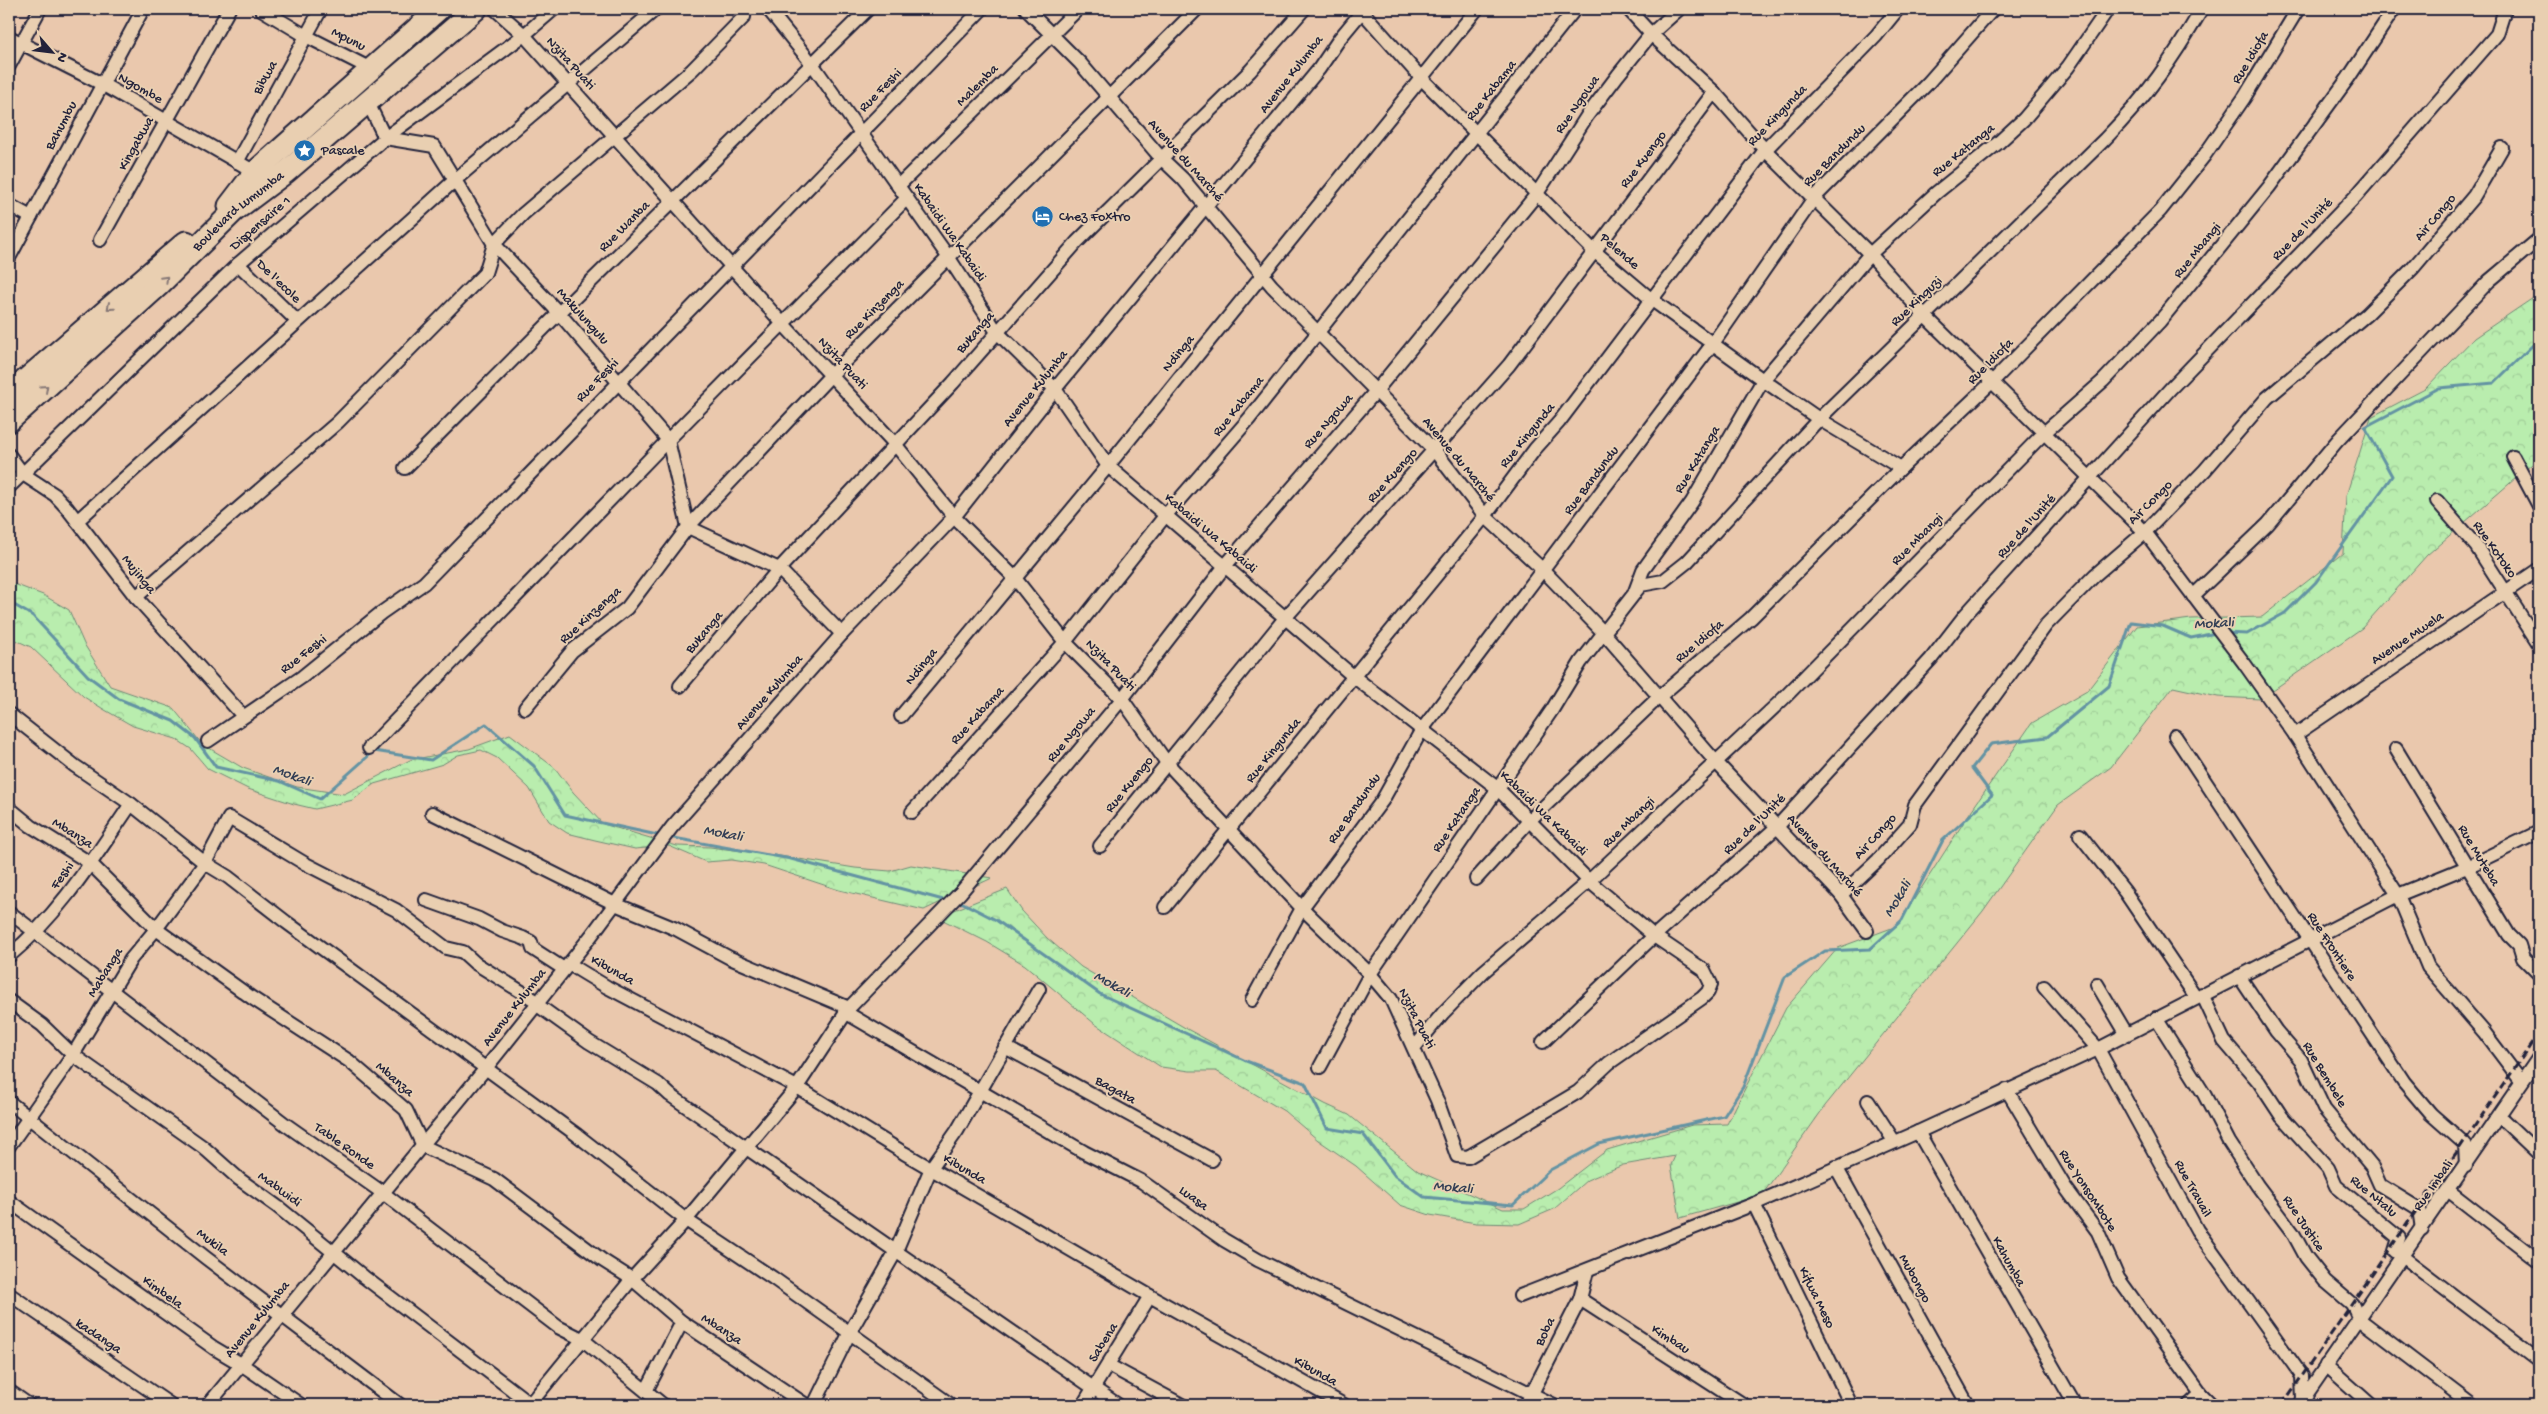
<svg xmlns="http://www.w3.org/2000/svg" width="2548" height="1414" font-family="'Gochi Hand',sans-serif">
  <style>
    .forest { fill: url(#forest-crowns); stroke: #6e8874 }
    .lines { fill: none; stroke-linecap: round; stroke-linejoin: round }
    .stream { stroke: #6393a3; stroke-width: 3 }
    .minor-casing { stroke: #22223b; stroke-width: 16 }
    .trunk-casing { stroke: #22223b; stroke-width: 25 }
    .minor { stroke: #e9cfb1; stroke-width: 12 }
    .trunk { stroke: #e9cfb1; stroke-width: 21 }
    .rail { stroke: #22223b; stroke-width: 3; stroke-dasharray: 8 4; stroke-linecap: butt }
    .oneway { stroke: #867876 }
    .labels { text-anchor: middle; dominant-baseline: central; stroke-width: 4; stroke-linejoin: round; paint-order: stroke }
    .street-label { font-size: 14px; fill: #22223b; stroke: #e9cfb1 }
    .poi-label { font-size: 14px; fill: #22223b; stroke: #e9cfb1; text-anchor: start }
    .water-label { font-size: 15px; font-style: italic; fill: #323e55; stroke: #e9cfb1 }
  </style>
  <defs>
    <pattern id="forest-crowns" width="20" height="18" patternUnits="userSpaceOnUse" patternTransform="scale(1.25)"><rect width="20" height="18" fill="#b9edae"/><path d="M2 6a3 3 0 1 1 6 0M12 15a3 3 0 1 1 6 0" fill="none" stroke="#9fcb97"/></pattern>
  </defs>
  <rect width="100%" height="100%" fill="#eac8ad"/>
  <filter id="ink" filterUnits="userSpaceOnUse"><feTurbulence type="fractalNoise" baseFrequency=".02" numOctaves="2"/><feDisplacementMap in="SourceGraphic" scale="10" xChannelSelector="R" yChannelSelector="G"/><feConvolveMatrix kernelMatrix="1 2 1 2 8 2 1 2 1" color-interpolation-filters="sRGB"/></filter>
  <g filter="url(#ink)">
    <g class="forest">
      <path d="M2539 123V185L2534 177Z"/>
      <path d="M2539 294V458L2427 555 2362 628 2260 699 2218 697 2173 687 2111 767 2058 805 1983 911 1825 1106 1762 1195 1680 1218 1671 1165 1675 1156 1623 1165 1587 1180 1554 1209 1519 1224 1476 1223 1430 1215 1400 1205 1356 1166 1318 1140 1284 1111 1216 1071H1190L1161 1067 1095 1024 1025 965 987 942 937 917 1007 889 1022 911 1047 938 1081 967 1187 1029 1325 1104 1349 1115 1418 1171 1503 1209H1524L1558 1188 1607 1150 1692 1125 1727 1124 1786 1008 1838 948 1897 926 1969 814 2032 723 2087 691 2137 626 2191 619 2262 617 2343 553 2346 496 2371 417 2425 389 2474 338Z"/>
      <path d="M14 584 43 595 69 610 84 644 110 686 173 708 202 744 243 768 297 787 344 794 410 760 469 749 510 734 555 768 573 792 603 824 677 846 710 847 774 855 855 868 890 871 911 865 992 878 924 910 839 890 764 865 732 860 706 862 669 846 635 849 595 840 567 833 549 821 529 788 497 758 481 750 458 755 443 764 374 784 353 800 315 809 294 804 248 789 208 769 191 749 176 739 133 726 105 710 84 697 31 647 9 637V589Z"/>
    </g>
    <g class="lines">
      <g class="stream">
        <path d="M9 602 33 616 88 676 119 699 173 721 195 738 216 767 279 781 320 799 374 751 431 760 486 724 534 766 565 815 662 836"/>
        <path d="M2225 633 2247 634 2285 613 2316 582 2392 476 2365 427 2439 388 2494 383 2539 339"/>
        <path d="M668 837 791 859 947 901"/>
        <path d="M955 902 963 903 996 920 1100 994 1246 1061 1305 1083 1327 1128 1363 1134 1395 1176 1424 1197 1513 1205 1550 1170 1599 1144 1724 1116 1743 1087 1785 977 1825 951 1870 949 1902 920 1943 840 1992 795 1972 768 1991 744 2047 737 2109 686 2131 622 2163 626 2191 638 2216 633"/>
      </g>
      <defs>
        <g id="minor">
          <path d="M261 9 306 36 369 68"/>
          <path d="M495 9 524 35 783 324 895 444 954 517 1014 577 1065 642 1122 699 1167 763 1302 908 1370 974 1391 999 1437 1100 1457 1156 1468 1157 1578 1092 1609 1063 1702 998 1708 992 1711 984 1704 970 1654 936 1589 881 1497 788 1353 676 1108 466 1055 389 997 332 949 258 813 65 768 9"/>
          <path d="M1026 9 1080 63 1161 158 1183 179 1272 286 1435 451 1485 516 1543 570 1603 632 1715 761 1841 895 1867 931"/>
          <path d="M1360 9 1422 79 1594 251 1652 300 1763 380 1819 419 1901 468"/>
          <path d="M1628 9 1651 34 1714 92 1765 150 1870 254 1924 315 2145 532 2244 663 2295 735 2398 895 2428 967 2484 1032 2521 1081"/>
          <path d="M9 37 102 84 255 172"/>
          <path d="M9 66 40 9"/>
          <path d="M371 109 385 138 434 146 494 244 559 313 668 440 688 527 779 569 842 634"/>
          <path d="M237 162 321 9"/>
          <path d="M898 186 1078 9"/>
          <path d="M9 205 31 217"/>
          <path d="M100 240 229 9"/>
          <path d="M9 258 143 9"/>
          <path d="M238 264 297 321"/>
          <path d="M9 455 23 474 55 495 67 508 136 597 243 716"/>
          <path d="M2513 457 2539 506"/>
          <path d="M405 468 559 313 868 9"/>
          <path d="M9 487 238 264 385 138 524 35 554 9"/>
          <path d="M2437 501 2476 546 2539 644"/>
          <path d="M77 521 455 180 656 9"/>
          <path d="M1635 592 1641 585 1663 581 1687 562 1819 419 2105 139C2147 96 2172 60 2202 9"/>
          <path d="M2193 596 2268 524 2338 440 2489 281 2539 239"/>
          <path d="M136 597 338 422 485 273 494 244 523 214 692 70 744 17 745 9"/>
          <path d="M680 686 779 569 953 383 1077 242 1250 71 1304 9"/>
          <path d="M525 708 572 651 627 608 688 527 832 374 1197 9"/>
          <path d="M9 714 75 766 131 804 205 863 228 877 286 922 577 1135 686 1220 773 1278 951 1405"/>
          <path d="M901 716 1108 466 1477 9"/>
          <path d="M2295 735 2539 569"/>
          <path d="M2175 736 2404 1082 2431 1114 2465 1144 2466 1166"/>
          <path d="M208 741 302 677 381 613 424 583 982 9"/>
          <path d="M369 748 668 440 907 198"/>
          <path d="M2396 749 2509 935 2519 945 2523 958 2539 974"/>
          <path d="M9 808 31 826 90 863 156 929 252 998 349 1061 406 1110 423 1146 494 1179 602 1260 632 1279 682 1322 806 1405"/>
          <path d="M912 812 1065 642 1165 516 1249 419 1575 9"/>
          <path d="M432 813 615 904 676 929 730 958 849 1008"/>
          <path d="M2080 835 2125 892 2196 997"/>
          <path d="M1100 846 1285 618 1509 365 1714 92"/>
          <path d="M1476 879 1530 820 1659 697 1751 618 1901 468 1993 381 2160 211 2204 156 2244 98 2298 9"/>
          <path d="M1841 895 1878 860 1910 824 1915 805 2046 625 2095 575 2145 532 2205 470 2267 398 2367 314 2413 268 2474 196 2502 148"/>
          <path d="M426 900 479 919 502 931 523 938 531 942 533 949 564 969"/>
          <path d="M1165 907 1485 516 1535 449 1559 422 1765 150 1876 36 1898 9"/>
          <path d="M9 912 285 1124 383 1193 558 1327 582 1339 663 1405"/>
          <path d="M9 956C60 914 94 858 131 804"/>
          <path d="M569 964 607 987 797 1087 904 1153 1150 1296 1344 1405"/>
          <path d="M2239 976 2276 1031 2301 1060 2324 1109 2372 1167 2380 1185 2419 1209 2422 1229"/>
          <path d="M2097 984 2126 1033"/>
          <path d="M2044 987 2098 1049 2197 1230 2302 1376 2303 1399 2310 1405"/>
          <path d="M2202 994 2224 1041 2259 1082 2282 1117 2328 1168 2336 1186 2399 1238 2395 1251 2539 1361"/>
          <path d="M1252 1000 1302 908 1382 801 1421 731 1714 342 1814 198 1928 83 1993 9"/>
          <path d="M9 1001 42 1025 73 1055 203 1147 239 1179 278 1207 364 1277 532 1405"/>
          <path d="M536 1004 589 1042 658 1084 670 1095 1118 1405"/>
          <path d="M845 1012 1084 1152 1141 1181 1224 1240 1258 1260 1554 1405"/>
          <path d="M2156 1018 2204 1094 2229 1142 2257 1185 2293 1233 2306 1257 2325 1281 2352 1304 2359 1319 2472 1405"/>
          <path d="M1543 1042 1654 936 1777 827 1931 659 1966 614 2171 388 2356 196 2497 34 2505 9"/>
          <path d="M1005 1047 1212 1160"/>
          <path d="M1414 1048 1443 1013 1483 972 1589 881 1783 699 2044 433 2103 381 2160 321 2269 187 2349 77 2394 9"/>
          <path d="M1320 1067 1370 974 1552 710 1581 662 1634 594 1643 570 1692 502 1763 380 1870 254 1936 193 1998 143 2024 119 2068 67 2108 9"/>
          <path d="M2007 1090 2065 1187 2098 1232 2118 1278 2201 1394 2212 1405"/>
          <path d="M1868 1101 1894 1141"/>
          <path d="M9 1102 206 1258 400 1405"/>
          <path d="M2500 1117 2539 1154"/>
          <path d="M1918 1132 2075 1405"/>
          <path d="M9 1146 73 1055 131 959 156 929 205 863 229 818 304 863 396 910 446 948 463 952 475 963 538 1002"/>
          <path d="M1836 1167 1968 1405"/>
          <path d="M2449 1191 2539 1261"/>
          <path d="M9 1201 214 1348 241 1364 301 1405"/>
          <path d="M1754 1204 1851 1405"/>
          <path d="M9 1294 171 1405"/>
          <path d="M1520 1296 1754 1204 1918 1132 2098 1049 2398 895 2467 867 2539 832"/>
          <path d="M1580 1299 1744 1405"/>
          <path d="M1108 1365 1182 1405"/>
          <path d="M2326 1365 2371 1405"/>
          <path d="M9 1391 29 1405"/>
          <path d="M646 1391 682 1322"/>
          <path d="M2302 1401 2539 1057"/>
          <path d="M208 1405 486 1068 591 936 672 827 842 634 954 517 1055 389 1319 69 1340 38 1364 9"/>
          <path d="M529 1405 632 1279 686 1220 797 1087 849 1008 961 892 1122 699 1225 566 1376 391 1536 195 1587 116 1618 75 1651 34 1679 9"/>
          <path d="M814 1405 850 1332 896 1251 931 1168 957 1131 1039 989"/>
          <path d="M1083 1405 1150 1296"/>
          <path d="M1526 1405 1580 1299 1587 1271"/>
          <path d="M2189 1405 2201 1394"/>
        </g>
        <g id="trunk">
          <path d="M229 206 255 172 439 9"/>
          <path d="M9 394 186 242"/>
          <path id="s1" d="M9 421 158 286 234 211 286 172 476 9"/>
        </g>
      </defs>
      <use href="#minor" class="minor-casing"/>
      <use href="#trunk" class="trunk-casing"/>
      <use href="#minor" class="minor"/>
      <use href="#trunk" class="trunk"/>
      <path class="rail" d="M2282 1405 2539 1033"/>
    </g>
    <defs><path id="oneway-chevron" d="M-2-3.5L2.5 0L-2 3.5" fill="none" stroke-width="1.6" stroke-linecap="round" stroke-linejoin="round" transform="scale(1.25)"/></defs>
    <g class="oneway">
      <use href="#oneway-chevron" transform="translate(165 279) rotate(-45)"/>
      <use href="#oneway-chevron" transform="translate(110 307) rotate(139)"/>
      <use href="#oneway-chevron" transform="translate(45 388) rotate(-42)"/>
    </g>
  </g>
  <defs>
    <symbol id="sight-disc" viewBox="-11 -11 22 22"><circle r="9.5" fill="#1f6fb2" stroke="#e9cfb1"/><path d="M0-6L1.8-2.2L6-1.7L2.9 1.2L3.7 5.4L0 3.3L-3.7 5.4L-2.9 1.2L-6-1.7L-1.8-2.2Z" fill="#fff"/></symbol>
    <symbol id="hotel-disc" viewBox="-11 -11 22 22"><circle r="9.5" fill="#1f6fb2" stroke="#e9cfb1"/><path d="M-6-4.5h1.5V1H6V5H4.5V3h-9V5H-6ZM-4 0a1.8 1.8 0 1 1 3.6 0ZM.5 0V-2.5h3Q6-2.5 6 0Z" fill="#fff"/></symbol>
  </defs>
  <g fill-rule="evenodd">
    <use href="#sight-disc" x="292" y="138" width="25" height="25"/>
    <use href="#hotel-disc" x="1030" y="204" width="25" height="25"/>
  </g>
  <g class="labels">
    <g class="street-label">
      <text transform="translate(348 40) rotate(27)">Mpunu</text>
      <text transform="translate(2251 58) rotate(-59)">Rue Idiofa</text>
      <text transform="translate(570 64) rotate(48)">Nzita Puati</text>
      <text transform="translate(1292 75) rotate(-52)">Avenue Kulumba</text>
      <text transform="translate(266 78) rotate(-61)">Bibwa</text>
      <text transform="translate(978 86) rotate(-45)">Malemba</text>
      <text transform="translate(140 89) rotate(30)">Ngombe</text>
      <text transform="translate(881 91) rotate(-46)">Rue Feshi</text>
      <text transform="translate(1492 91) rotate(-52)">Rue Kabama</text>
      <text transform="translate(1578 105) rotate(-55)">Rue Ngowa</text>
      <text transform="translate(1778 116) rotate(-46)">Rue Kingunda</text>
      <text transform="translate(62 126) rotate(-62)">Bahumbu</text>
      <text transform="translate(137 144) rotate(-61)">Kingabwa</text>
      <text transform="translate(1964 151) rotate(-39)">Rue Katanga</text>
      <text transform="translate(1835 156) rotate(-45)">Rue Bandundu</text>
      <text transform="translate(1644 160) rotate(-53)">Rue Kuengo</text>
      <text transform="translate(1185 161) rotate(48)">Avenue du Marché</text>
      <text stroke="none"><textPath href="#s1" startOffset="311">Boulevard Lumumba</textPath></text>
      <text transform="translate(2436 218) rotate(-50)">Air Congo</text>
      <text transform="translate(261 224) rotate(-41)">Dispensaire 1</text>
      <text transform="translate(625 227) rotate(-45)">Rue Wanba</text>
      <text transform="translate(2303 230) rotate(-46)">Rue de l'Unité</text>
      <text transform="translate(949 233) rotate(55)">Kabaidi Wa Kabaidi</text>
      <text transform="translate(2198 251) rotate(-51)">Rue Mbangi</text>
      <text transform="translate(1619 252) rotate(41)">Pelende</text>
      <text transform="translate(278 282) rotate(44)">De l'ecole</text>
      <text transform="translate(1917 302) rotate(-44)">Rue Kinguzi</text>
      <text transform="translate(875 310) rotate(-45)">Rue Kinzenga</text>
      <text transform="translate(582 317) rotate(48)">Makulungulu</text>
      <text transform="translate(976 333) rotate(-49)">Bukanga</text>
      <text transform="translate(1179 354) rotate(-51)">Ndinga</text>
      <text transform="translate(1991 362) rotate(-45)">Rue Idiofa</text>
      <text transform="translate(842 364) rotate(47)">Nzita Puati</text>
      <text transform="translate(598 381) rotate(-46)">Rue Feshi</text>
      <text transform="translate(1036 389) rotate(-51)">Avenue Kulumba</text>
      <text transform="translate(1239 407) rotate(-51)">Rue Kabama</text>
      <text transform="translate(1329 422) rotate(-49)">Rue Ngowa</text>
      <text transform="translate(1528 436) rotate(-51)">Rue Kingunda</text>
      <text transform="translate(1458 460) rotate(50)">Avenue du Marché</text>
      <text transform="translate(1698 460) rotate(-59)">Rue Katanga</text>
      <text transform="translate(1393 476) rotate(-48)">Rue Kuengo</text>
      <text transform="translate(1592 481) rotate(-53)">Rue Bandundu</text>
      <text transform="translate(2151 503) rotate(-45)">Air Congo</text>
      <text transform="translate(2027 527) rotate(-48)">Rue de l'Unité</text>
      <text transform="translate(1210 534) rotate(40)">Kabaidi Wa Kabaidi</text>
      <text transform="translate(1918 540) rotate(-45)">Rue Mbangi</text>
      <text transform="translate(2494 550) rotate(55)">Rue Kotoko</text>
      <text transform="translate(138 575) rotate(51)">Mujinga</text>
      <text transform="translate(591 616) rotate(-42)">Rue Kinzenga</text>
      <text transform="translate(705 633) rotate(-50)">Bukanga</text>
      <text transform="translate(2408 639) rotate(-34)">Avenue Mwela</text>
      <text transform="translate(1700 642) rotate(-40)">Rue Idiofa</text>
      <text transform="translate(304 655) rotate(-38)">Rue Feshi</text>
      <text transform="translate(1110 666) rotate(46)">Nzita Puati</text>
      <text transform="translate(922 667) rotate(-51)">Ndinga</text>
      <text transform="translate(770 693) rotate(-49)">Avenue Kulumba</text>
      <text transform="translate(978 716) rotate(-48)">Rue Kabama</text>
      <text transform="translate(1072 735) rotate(-50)">Rue Ngowa</text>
      <text transform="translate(1274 751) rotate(-51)">Rue Kingunda</text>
      <text transform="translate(1130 785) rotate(-51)">Rue Kuengo</text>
      <text transform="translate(1355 809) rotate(-55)">Rue Bandundu</text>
      <text transform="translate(1543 814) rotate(44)">Kabaidi Wa Kabaidi</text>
      <text transform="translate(1457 820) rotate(-56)">Rue Katanga</text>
      <text transform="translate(1629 823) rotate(-44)">Rue Mbangi</text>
      <text transform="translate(1755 825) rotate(-44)">Rue de l'Unité</text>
      <text transform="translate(72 834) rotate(32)">Mbanza</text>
      <text transform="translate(1876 837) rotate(-48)">Air Congo</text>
      <text transform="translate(1824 856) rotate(48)">Avenue du Marché</text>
      <text transform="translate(2478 856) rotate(59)">Rue Muteba</text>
      <text transform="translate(63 876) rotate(-55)">Feshi</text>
      <text transform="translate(2331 947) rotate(57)">Rue Frontiere</text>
      <text transform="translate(612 971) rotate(29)">Kibunda</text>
      <text transform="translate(106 973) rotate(-58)">Mabanga</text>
      <text transform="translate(515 1008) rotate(-52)">Avenue Kulumba</text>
      <text transform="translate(1416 1019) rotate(63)">Nzita Puati</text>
      <text transform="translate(2324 1075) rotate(59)">Rue Bembele</text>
      <text transform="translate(394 1080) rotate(41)">Mbanza</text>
      <text transform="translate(1115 1091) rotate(29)">Bagata</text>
      <text transform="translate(344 1147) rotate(35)">Table Ronde</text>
      <text transform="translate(964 1170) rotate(30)">Kibunda</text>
      <text transform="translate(2434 1186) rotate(-55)">Rue Imbali</text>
      <text transform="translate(2192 1189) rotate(61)">Rue Travail</text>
      <text transform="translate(279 1190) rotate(36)">Mabwidi</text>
      <text transform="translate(2087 1191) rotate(57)">Rue YonsoMbote</text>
      <text transform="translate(2373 1197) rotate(40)">Rue Ntalu</text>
      <text transform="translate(1193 1199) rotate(36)">Luasa</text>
      <text transform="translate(2303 1224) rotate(56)">Rue Justice</text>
      <text transform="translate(212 1243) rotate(37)">Mukila</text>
      <text transform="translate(2008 1262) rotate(61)">Kahumba</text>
      <text transform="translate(1914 1279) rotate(61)">Mubongo</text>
      <text transform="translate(162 1293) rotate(36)">Kimbela</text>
      <text transform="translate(1816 1298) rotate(64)">Kifwa Meso</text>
      <text transform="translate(258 1320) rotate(-51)">Avenue Kulumba</text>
      <text transform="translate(721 1330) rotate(33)">Mbanza</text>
      <text transform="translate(1546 1332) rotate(-64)">Boba</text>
      <text transform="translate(98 1337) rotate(34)">kadanga</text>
      <text transform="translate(1670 1340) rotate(33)">Kimbau</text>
      <text transform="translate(1104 1343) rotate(-58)">Sabena</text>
      <text transform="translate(1315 1372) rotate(29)">Kibunda</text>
    </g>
    <g class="poi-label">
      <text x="321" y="151">Pascale</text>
      <text x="1059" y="217">Chez Foxtro</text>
    </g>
    <g class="water-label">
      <text transform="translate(2214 624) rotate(-3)">Mokali</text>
      <text transform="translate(292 776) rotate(20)">Mokali</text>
      <text transform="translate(723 834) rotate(11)">Mokali</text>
      <text transform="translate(1898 899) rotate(-59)">Mokali</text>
      <text transform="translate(1112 985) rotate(29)">Mokali</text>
      <text transform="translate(1453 1188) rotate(5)">Mokali</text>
    </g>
  </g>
  <rect width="2548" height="1414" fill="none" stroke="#e9cfb1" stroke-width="30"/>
  <rect x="15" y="15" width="2518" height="1384" fill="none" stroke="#22223b" stroke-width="2" filter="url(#ink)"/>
  <g transform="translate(52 52) rotate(118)" stroke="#e9cfb1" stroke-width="4" paint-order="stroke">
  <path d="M0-4L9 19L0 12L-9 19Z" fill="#22223b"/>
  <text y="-8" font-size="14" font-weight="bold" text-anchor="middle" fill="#22223b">N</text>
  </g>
</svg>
